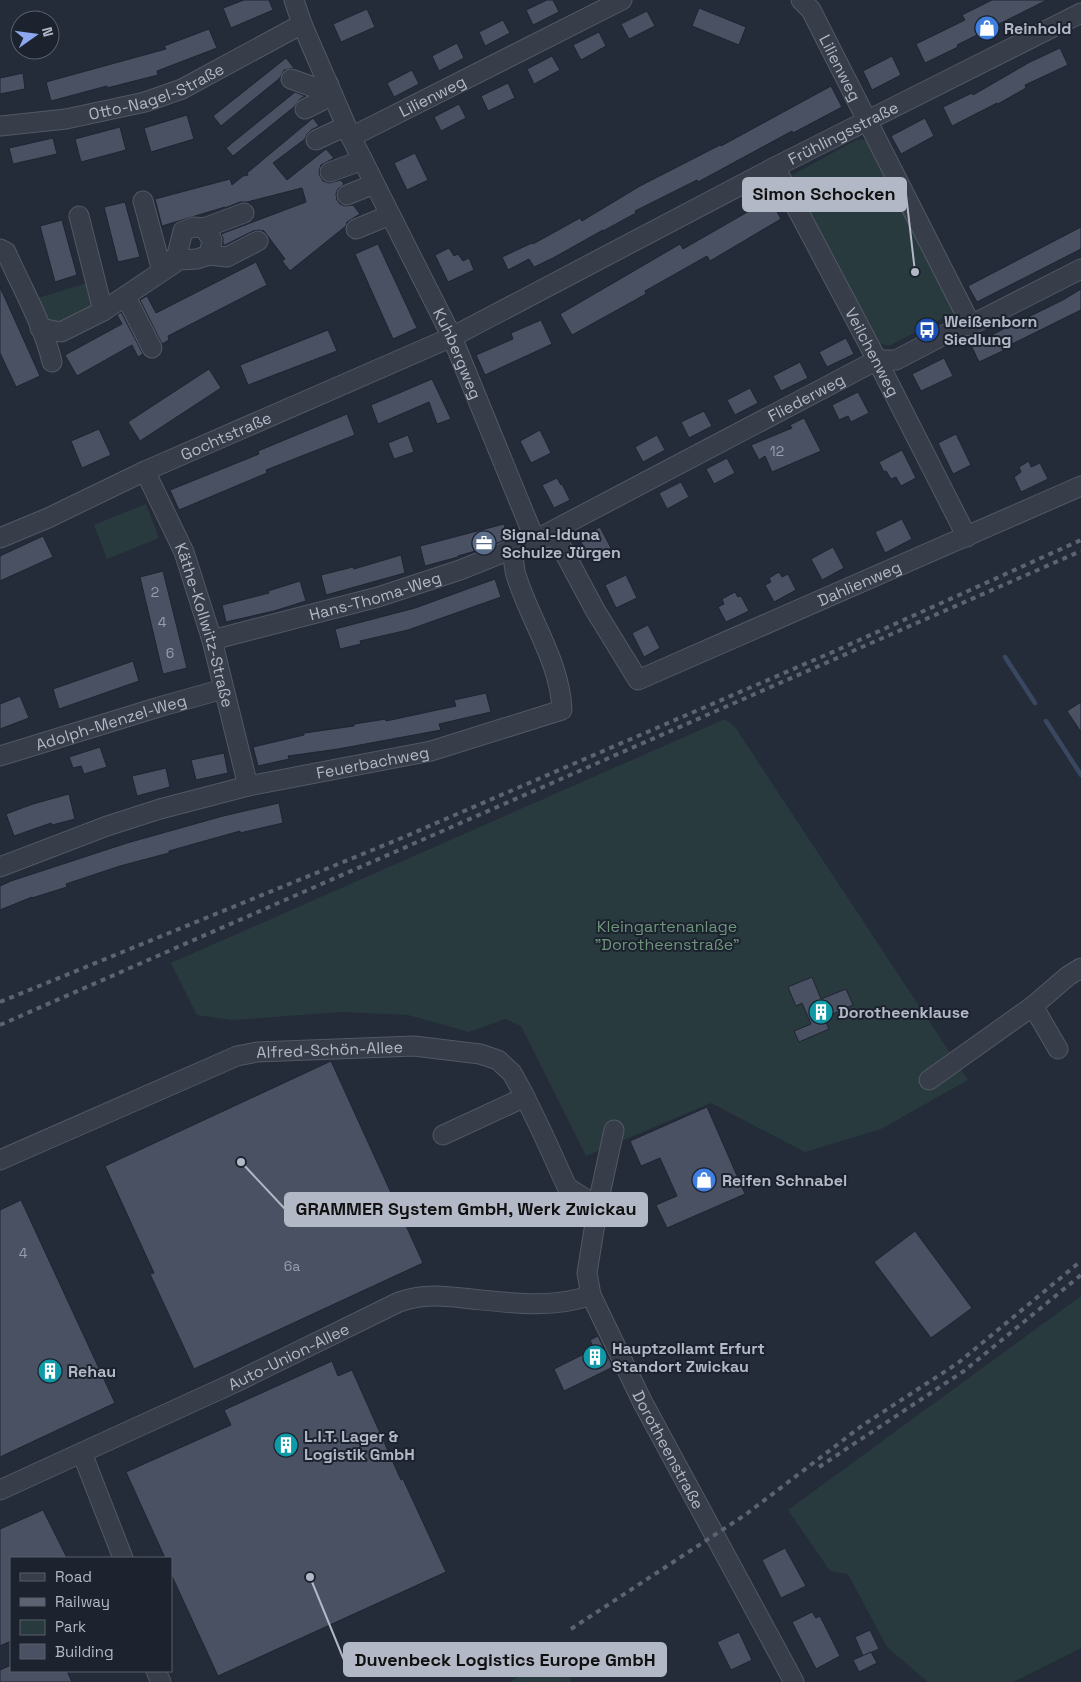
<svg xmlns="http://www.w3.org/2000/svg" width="1081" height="1682" font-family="'Space Grotesk',sans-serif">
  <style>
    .green { fill: #293a3e }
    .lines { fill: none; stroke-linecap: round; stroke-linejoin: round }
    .stream { stroke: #3a4761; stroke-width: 4.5 }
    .building { fill: #4a5162; stroke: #1f2431 }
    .minor-casing { stroke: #535865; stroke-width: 21 }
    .minor { stroke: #383d4a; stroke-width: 19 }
    .rail { stroke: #5c6373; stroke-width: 4; stroke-dasharray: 5 5; stroke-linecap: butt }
    .labels { text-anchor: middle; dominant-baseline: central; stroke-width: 4; stroke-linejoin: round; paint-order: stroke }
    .number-label { font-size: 14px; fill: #999ead }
    .poi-label { font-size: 16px; font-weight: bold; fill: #b3b8c6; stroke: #1d222f; text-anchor: start }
    .street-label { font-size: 16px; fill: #b3b8c6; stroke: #1d222f }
    .park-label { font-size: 16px; fill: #6c957a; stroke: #1d222f }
    .leader { fill: none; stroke: #b3b8c6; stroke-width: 2 }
    .callout-dot { fill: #b3b8c6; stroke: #1d222f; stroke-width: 2 }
    .callout { fill: #b3b8c6; stroke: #b3b8c6; stroke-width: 2 }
    .callout-label { font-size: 18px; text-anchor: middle; font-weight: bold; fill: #111 }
  </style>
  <rect width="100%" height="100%" fill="#242b39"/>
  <g class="green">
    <path d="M856 140H865L872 144 959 310 889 346 876 342 787 178Z"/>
    <path d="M90 282 96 304 59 325 44 320 35 299Z"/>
    <path d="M146 504 159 538 107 559 94 525Z"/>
    <path d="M725 719 735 727 968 1080 881 1129 805 1152 711 1103 586 1156 521 1026 505 1019 469 1032 408 1015 341 1012 232 1020 197 1015 171 963Z"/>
    <path d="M1081 1296V1648L1013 1682H928L887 1647 848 1574 830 1571 788 1510Z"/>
    <path d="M566 1645 571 1682H510Z"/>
  </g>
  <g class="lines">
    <g class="stream">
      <path d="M1005 657 1035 703"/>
      <path d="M1046 721 1081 775"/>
    </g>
  </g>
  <g class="building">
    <path d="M244 0H269L273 10 231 28 223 8Z"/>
    <path d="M547 0H553L559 12 533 25 526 10Z"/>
    <path d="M992 0H1047L957 45 958 47 925 63 916 44 965 20 962 15Z"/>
    <path d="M699 8 746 27 739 45 692 26Z"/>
    <path d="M367 9 375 27 341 42 333 24Z"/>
    <path d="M647 11 655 26 629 39 621 24Z"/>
    <path d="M503 20 510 33 485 46 479 32Z"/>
    <path d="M209 29 217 48 157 71 158 75 107 88V86L51 101 46 82 166 49 164 46Z"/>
    <path d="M599 32 606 46 581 60 573 45Z"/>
    <path d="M457 43 464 58 439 71 432 56Z"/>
    <path d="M1060 48 1068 65 1025 85 1026 88 998 104 997 103 952 126 943 107 972 93 973 95 1030 62Z"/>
    <path d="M552 56 560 70 534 84 527 69Z"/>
    <path d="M892 56 901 75 872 90 863 71Z"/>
    <path d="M286 58 294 68 284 70 280 78 221 126 213 116Z"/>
    <path d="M412 70 419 84 394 97 387 83Z"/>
    <path d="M23 73 25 89 0 94V78Z"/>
    <path d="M508 83 515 98 488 111 481 96Z"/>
    <path d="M831 86 842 107 793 133 792 131 698 182 697 180 635 211 636 213 603 231V230L553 258 534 267 529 259 508 270 502 257 532 243 533 244 580 218 582 221 640 186 720 145 721 146Z"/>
    <path d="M295 92 305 96 300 99 294 107 233 156 226 148Z"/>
    <path d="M459 104 466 118 441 131 434 117Z"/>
    <path d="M187 115 194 139 151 152 144 128Z"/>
    <path d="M313 118 319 126 311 130 307 134 305 139 273 163 287 180 326 149 334 158 321 165 319 171 320 176 323 181 329 183 341 180 344 184 338 189 336 194 337 200 340 204 345 206 353 205 360 214 347 222 346 226 290 271 282 261 285 259 264 231 258 230 253 231 225 245H223V238L221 234 306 202 302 188 247 202H240L225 208V207L162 226 155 199 230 179 232 185 243 176 248 175 247 173Z"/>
    <path d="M925 118 934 136 901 154 891 136Z"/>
    <path d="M120 127 126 150 81 162 75 139Z"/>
    <path d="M53 138 57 154 13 164 9 148Z"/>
    <path d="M415 153 428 180 407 190 394 163Z"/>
    <path d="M770 199 781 219 710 261 707 256 645 291 646 294 572 335 560 314 680 244 683 249Z"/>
    <path d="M125 202 140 257 118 262 104 207Z"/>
    <path d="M62 220 77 275 55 282 40 226Z"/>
    <path d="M1081 227V249L977 302 968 286Z"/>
    <path d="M378 244 417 328 393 339 355 254Z"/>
    <path d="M449 248 454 256 458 254 463 261 469 258 474 270 448 282 435 255Z"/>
    <path d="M256 262 267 285 168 336 169 340 162 344 140 300 147 296 156 313Z"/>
    <path d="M0 287 40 376 16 387 0 353Z"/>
    <path d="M1081 289V310L1010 345 1011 347 979 362 971 345 1063 300Z"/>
    <path d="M121 312 143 354 138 357 132 345 77 376 65 355 122 324 117 315Z"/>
    <path d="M541 320 552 344 485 375 476 355 513 339 511 333Z"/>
    <path d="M328 330 337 351 248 385 240 365Z"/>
    <path d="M846 338 854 354 827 367 819 352Z"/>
    <path d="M944 358 953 376 921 391 912 374Z"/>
    <path d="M800 362 808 378 781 391 773 376Z"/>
    <path d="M209 369 221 388 140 441 128 422Z"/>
    <path d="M432 379 451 419 437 424 429 402 378 424 371 405Z"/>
    <path d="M750 388 758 403 735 415 727 400Z"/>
    <path d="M858 392 869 413 851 422 848 416 839 420 832 405Z"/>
    <path d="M704 411 712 426 689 438 681 422Z"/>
    <path d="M347 414 355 435 266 470 267 473 179 510 170 490 259 454 258 451Z"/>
    <path d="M804 418 821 451 772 472 765 456 759 460 751 445 792 428 790 425Z"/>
    <path d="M99 429 111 455 82 468 71 441Z"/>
    <path d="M540 430 551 453 531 463 520 441Z"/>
    <path d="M956 434 971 465 953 474 938 443Z"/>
    <path d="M408 435 414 452 394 459 388 443Z"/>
    <path d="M657 435 665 450 643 462 635 447Z"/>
    <path d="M902 450 916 478 901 486 896 477 891 479 886 471 884 472 879 462Z"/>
    <path d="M727 458 735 473 714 484 706 469Z"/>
    <path d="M1029 461 1031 467 1040 463 1048 479 1021 492 1014 477 1021 472 1019 467Z"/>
    <path d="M557 478 561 485 562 484 570 500 554 508 542 485Z"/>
    <path d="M681 482 689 497 667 509 659 493Z"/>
    <path d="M902 519 912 539 885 553 875 532Z"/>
    <path d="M504 524 508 539 482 549 458 556V557L425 566 420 546Z"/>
    <path d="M600 527 611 548 590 559 579 538Z"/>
    <path d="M43 536 53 557 0 581V556Z"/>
    <path d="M833 547 844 568 822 580 811 559Z"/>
    <path d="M401 555 405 573 326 595 321 575 353 567 354 569Z"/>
    <path d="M163 571 187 668 163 674 140 577Z"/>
    <path d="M779 572 782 577 788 574 796 590 774 602 765 585 771 582 769 578Z"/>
    <path d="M626 575 637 598 616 608 605 585Z"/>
    <path d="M495 579 501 597 408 630 360 641 361 644 340 649 335 629 415 608Z"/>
    <path d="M300 581 306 601 274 611 226 622 222 605 269 593 268 591Z"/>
    <path d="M735 592 738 597 741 596 749 611 726 622 718 607 724 604 722 599Z"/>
    <path d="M648 625 660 648 644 657 632 633Z"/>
    <path d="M133 661 139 681 59 709 53 689Z"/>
    <path d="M486 693 491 712 439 724 441 730 338 749 288 756 289 759 258 766 253 747 304 735V733L354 726V724L386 719V721L456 706 454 700Z"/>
    <path d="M20 696 29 718 0 729V704Z"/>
    <path d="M1081 702V732L1067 711Z"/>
    <path d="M100 747 107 767 84 774 81 766 73 768 69 757Z"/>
    <path d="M224 753 228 773 196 780 191 760Z"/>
    <path d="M166 768 170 787 137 796 132 776Z"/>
    <path d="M69 794 75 819 52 825 51 823 14 836 6 814 33 804Z"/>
    <path d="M279 803 283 823 240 833V831L169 851V853L120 866 66 884 67 887 32 898V897L0 910V886L11 881 127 843 223 816Z"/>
    <path d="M812 977 821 999 846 989 853 1005 824 1018 829 1029 799 1042 794 1031 811 1024 802 1003 796 1006 788 987Z"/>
    <path d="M331 1061 423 1263 194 1369 150 1274 154 1273 105 1166Z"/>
    <path d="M707 1107 745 1194 667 1228 656 1205 677 1196 660 1158 641 1166 630 1141Z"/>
    <path d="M21 1200 115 1403 0 1457V1210Z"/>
    <path d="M915 1231 972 1308 931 1338 874 1262Z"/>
    <path d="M598 1336 613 1367 564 1391 554 1369 594 1349 590 1340Z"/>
    <path d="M332 1361 338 1376 352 1370 401 1480 403 1479 446 1572 218 1676 171 1574V1558H165L126 1472 231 1425 224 1410Z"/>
    <path d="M43 1510 67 1558H11V1641L0 1646V1529Z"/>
    <path d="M785 1548 806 1586 781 1598 762 1560Z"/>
    <path d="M812 1612 816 1618 820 1616 840 1656 816 1669 792 1622Z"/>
    <path d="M870 1630 879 1649 863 1656 855 1637Z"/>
    <path d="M739 1632 752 1660 731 1670 717 1642Z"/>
    <path d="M871 1652 877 1663 859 1672 853 1660Z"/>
    <path d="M11 1665V1671H67L72 1682H0V1670Z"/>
  </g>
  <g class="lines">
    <defs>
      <g id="minor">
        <path id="s1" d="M294 0 302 24 351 137 452 337 535 540 555 535 595 610 638 680 1081 486"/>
        <path id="s2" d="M801 0 811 10 971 325"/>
        <path d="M291 79 319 89 329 85"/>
        <path d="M305 109 333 95"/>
        <path id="s3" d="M0 126 66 119 145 102 182 89 302 24"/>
        <path id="s4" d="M351 137 622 0"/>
        <path d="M316 140 346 126"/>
        <path id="s5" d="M775 167 877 360 967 537"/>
        <path d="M330 172 363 160"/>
        <path d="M347 195 374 184"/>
        <path d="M143 201 162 271"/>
        <path d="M79 216 103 311"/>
        <path d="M204 228 244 213"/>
        <path d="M356 229 390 215"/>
        <path d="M0 249 6 252C21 286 44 326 52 362"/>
        <path d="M209 255 227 257 258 241"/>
        <path d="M126 297 152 348"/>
        <path d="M40 328 61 332 103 311 179 260 197 259 209 255 212 240 204 228 194 227 183 231 177 255 162 271"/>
        <path id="s6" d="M145 471 184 552 212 640 248 786"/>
        <path id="s7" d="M0 538 48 518 145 471 452 337 775 167 1081 13"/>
        <path id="s8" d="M212 640 378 597 460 570 535 540 877 360H896L959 327 971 325 1081 269"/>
        <path id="s9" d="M0 756 159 707 223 689"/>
        <path id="s10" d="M0 867 107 826 160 809 248 786 431 751 562 710C560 662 531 622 517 578 514 571 514 562 513 555L528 545"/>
        <path d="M1033 1006 1058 1049"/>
        <path d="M929 1080 1033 1006 1068 976 1081 968"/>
        <path id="s11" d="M614 1130 599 1199 587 1273 591 1295 642 1401 794 1682"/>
        <path d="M443 1135 525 1097"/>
        <path id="s12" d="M0 1160 237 1056 257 1052 414 1046 480 1054 498 1060 512 1073 523 1093 542 1132 567 1187 598 1207"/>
        <path d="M82 1453 123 1558"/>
        <path id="s13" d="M0 1490 236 1382 399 1302C425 1293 445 1296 472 1299 511 1303 554 1309 591 1295"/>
        <path d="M156 1671 161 1682"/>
      </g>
    </defs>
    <use href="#minor" class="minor-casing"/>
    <use href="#minor" class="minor"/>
    <g class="rail">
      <path d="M0 1002 397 840 835 651 1081 540"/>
      <path d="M0 1025 1081 551"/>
      <path d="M819 1467 964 1371 1081 1275"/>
      <path d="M571 1629 745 1515 863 1425 958 1363 1081 1261"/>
    </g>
  </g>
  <defs>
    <symbol id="shop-disc" viewBox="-11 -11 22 22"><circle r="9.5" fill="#3f7fe0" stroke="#1d222f"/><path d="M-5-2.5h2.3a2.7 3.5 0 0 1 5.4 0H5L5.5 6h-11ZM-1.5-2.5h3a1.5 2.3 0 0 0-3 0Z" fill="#fff"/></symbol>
    <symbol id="bus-disc" viewBox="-11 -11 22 22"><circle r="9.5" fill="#1a4fb4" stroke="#1d222f"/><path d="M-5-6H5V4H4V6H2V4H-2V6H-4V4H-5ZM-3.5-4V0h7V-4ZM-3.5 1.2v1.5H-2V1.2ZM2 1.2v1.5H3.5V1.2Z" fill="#fff"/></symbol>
    <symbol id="office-disc" viewBox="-11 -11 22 22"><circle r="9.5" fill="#5c6f8a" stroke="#1d222f"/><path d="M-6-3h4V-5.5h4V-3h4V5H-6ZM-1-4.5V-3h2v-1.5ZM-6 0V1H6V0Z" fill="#fff"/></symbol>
    <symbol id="building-disc" viewBox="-11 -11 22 22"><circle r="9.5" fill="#0f9aa8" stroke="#1d222f"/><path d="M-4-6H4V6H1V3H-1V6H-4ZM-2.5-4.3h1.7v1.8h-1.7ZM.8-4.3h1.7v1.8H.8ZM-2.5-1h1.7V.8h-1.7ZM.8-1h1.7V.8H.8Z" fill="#fff"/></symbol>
  </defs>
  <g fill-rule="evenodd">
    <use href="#shop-disc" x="973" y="14" width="28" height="28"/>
    <use href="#bus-disc" x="913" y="316" width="28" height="28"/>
    <use href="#office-disc" x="470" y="529" width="28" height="28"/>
    <use href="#building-disc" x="807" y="998" width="28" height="28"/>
    <use href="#shop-disc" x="690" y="1166" width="28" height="28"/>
    <use href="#building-disc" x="581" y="1343" width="28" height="28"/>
    <use href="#building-disc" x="36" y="1357" width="28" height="28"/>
    <use href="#building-disc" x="272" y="1431" width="28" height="28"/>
  </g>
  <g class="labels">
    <g class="number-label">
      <text x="777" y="451">12</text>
      <text x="155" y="592">2</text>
      <text x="162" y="622">4</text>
      <text x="170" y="653">6</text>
      <text x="23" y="1253">4</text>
      <text x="292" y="1266">6a</text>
    </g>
    <g class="poi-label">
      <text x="1004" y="28">Reinhold</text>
      <text x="944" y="321">Weißenborn<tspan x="944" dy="18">Siedlung</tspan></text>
      <text x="502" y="534">Signal-Iduna<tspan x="502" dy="18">Schulze Jürgen</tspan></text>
      <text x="838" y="1012">Dorotheenklause</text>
      <text x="722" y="1180">Reifen Schnabel</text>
      <text x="612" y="1348">Hauptzollamt Erfurt<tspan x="612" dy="18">Standort Zwickau</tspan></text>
      <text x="68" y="1371">Rehau</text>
      <text x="304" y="1436">L.I.T. Lager &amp;<tspan x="304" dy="18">Logistik GmbH</tspan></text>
    </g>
    <g class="street-label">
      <text stroke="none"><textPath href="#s2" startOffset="79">Lilienweg</textPath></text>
      <text stroke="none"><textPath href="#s3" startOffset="161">Otto-Nagel-Straße</textPath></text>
      <text stroke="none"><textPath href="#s4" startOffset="91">Lilienweg</textPath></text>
      <text stroke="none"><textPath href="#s7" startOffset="936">Frühlingsstraße</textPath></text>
      <text stroke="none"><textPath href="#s5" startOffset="209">Veilchenweg</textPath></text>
      <text stroke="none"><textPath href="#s1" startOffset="390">Kuhbergweg</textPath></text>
      <text stroke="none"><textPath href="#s8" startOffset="645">Fliederweg</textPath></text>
      <text stroke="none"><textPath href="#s7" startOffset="248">Gochtstraße</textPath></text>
      <text stroke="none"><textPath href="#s1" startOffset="1021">Dahlienweg</textPath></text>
      <text stroke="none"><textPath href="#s8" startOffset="169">Hans-Thoma-Weg</textPath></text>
      <text stroke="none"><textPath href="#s6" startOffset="166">Käthe-Kollwitz-Straße</textPath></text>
      <text stroke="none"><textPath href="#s9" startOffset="116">Adolph-Menzel-Weg</textPath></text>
      <text stroke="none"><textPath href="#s10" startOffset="388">Feuerbachweg</textPath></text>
      <text stroke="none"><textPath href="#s12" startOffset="352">Alfred-Schön-Allee</textPath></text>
      <text stroke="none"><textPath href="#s13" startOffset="318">Auto-Union-Allee</textPath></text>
      <text stroke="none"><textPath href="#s11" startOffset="341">Dorotheenstraße</textPath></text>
    </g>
    <g class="park-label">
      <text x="667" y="926">Kleingartenanlage<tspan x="667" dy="18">"Dorotheenstraße"</tspan></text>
    </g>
  </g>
  <path class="leader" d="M915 272L906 194M241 1162L285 1209M310 1577L344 1660"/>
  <g class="callout-dot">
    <circle cx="915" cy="272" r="5"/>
    <circle cx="241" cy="1162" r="5"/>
    <circle cx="310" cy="1577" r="5"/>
  </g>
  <g class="callout">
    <rect x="743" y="178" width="163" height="33" rx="5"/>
    <rect x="285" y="1193" width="362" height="33" rx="5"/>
    <rect x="344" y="1643" width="322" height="33" rx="5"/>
  </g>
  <g class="callout-label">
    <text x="824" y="200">Simon Schocken</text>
    <text x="466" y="1215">GRAMMER System GmbH, Werk Zwickau</text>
    <text x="505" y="1666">Duvenbeck Logistics Europe GmbH</text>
  </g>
  <rect x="10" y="1557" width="162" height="115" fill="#1d222f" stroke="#595e6b"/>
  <rect x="20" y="1573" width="25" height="8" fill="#383d4a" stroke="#595e6b"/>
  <text x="55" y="1582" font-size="15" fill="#b3b8c6">Road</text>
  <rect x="20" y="1598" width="25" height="8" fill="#5c6373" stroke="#595e6b"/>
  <text x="55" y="1607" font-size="15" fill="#b3b8c6">Railway</text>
  <rect x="20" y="1620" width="25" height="15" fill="#293a3e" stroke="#595e6b"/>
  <text x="55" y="1632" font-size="15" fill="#b3b8c6">Park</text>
  <rect x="20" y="1644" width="25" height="15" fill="#4a5162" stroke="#595e6b"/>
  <text x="55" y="1657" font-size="15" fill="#b3b8c6">Building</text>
  <g transform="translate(35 35) rotate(76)"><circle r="24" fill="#1d222f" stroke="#595e6b"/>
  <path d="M0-4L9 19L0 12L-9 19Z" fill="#8da8f0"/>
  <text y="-8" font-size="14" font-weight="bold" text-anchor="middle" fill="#b3b8c6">N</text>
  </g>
</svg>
